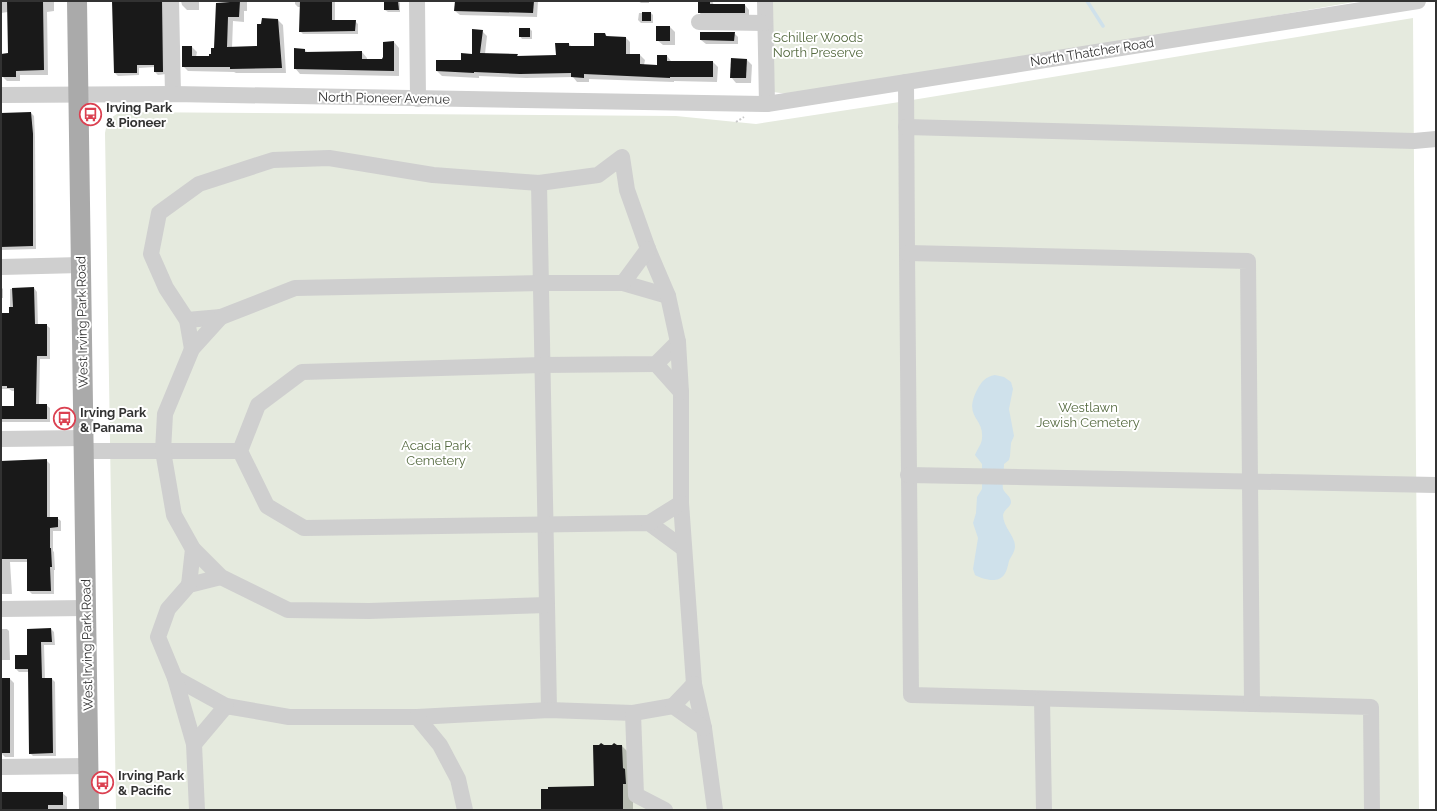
<svg xmlns="http://www.w3.org/2000/svg" width="1437" height="811" font-family="Raleway,sans-serif">
  <style>
    .green { fill: #e5eade }
    .water { fill: #cfe1eb }
    .shadow { fill: #0003 }
    .lines { fill: none; stroke-linecap: round; stroke-linejoin: round }
    .stream { stroke: #cfe1eb; stroke-width: 3.5 }
    .building { fill: #191919 }
    .path { stroke: #c9c9c9; stroke-width: 2; stroke-dasharray: 2 2; stroke-linecap: butt }
    .minor { stroke: #cfcfcf; stroke-width: 16 }
    .major { stroke: #aaa; stroke-width: 20 }
    .labels { text-anchor: middle; dominant-baseline: central; stroke-width: 4; stroke-linejoin: round; paint-order: stroke }
    .park-label { font-size: 13px; fill: #566b41; stroke: #fff }
    .street-label { font-size: 13px; fill: #323232; stroke: #fff }
    .poi-label { font-size: 13px; font-weight: bold; fill: #323232; stroke: #fff; text-anchor: start }
  </style>
  <rect width="100%" height="100%" fill="#fff"/>
  <g class="green">
    <path d="M771 1H1360L1134 40 788 94 773 92Z"/>
    <path d="M1413 18 1416 458 1419 810H116L105 133C107 122 111 116 121 112L676 116 756 124 906 101Z"/>
  </g>
  <path class="water" d="M995 375 1004 377 1011 382 1013 389 1009 409 1014 436 1011 443 1010 456 1009 460 1004 464C1004 470 1002 483 1003 489 1005 494 1011 496 1011 502 1011 507 1004 509 1003 515 1003 527 1015 536 1015 546 1015 552 1011 556 1009 561 1008 565 1007 571 1004 575 997 584 983 579 975 575L973 569 978 538 973 523 976 513 977 497 982 489V464L975 455C977 449 982 444 982 438 984 417 963 418 977 390 982 381 985 377 995 375Z"/>
  <g class="shadow">
    <path d="M1 1H54V11L47 12 48 75H20V81H7L2 76 9 54 8 12 1 13Z"/>
    <path d="M114 1H165L166 74 158 75 155 72V67L139 68V75L118 76 115 73Z"/>
    <path d="M181 1H199V10H187L182 5Z"/>
    <path d="M231 1H247V11H244V22L233 21 232 48 258 47 262 25 278 20 283 25 286 73H236L234 72 188 71 183 66 192 47 197 52 196 57H210L212 55Z"/>
    <path d="M295 1H335V21H355L358 24V34H303L300 31 301 7H298L295 4Z"/>
    <path d="M385 1H398L400 3V12H388L385 10Z"/>
    <path d="M456 1H538L537 17 460 15 455 11Z"/>
    <path d="M638 1H649V3H641Z"/>
    <path d="M699 1H712L714 5H745L749 10V17H703L699 12Z"/>
    <path d="M639 13H651L653 15V23H641L638 20Z"/>
    <path d="M670 27 675 32V45H663L657 40Z"/>
    <path d="M530 29 532 31V39H522L520 36Z"/>
    <path d="M482 31 487 36 485 54 517 55 519 57 557 56 569 44 572 47H595L605 34 608 37 626 38 630 42V55H640L645 60 644 65 658 66 667 56 671 61 713 62 718 67 717 82 674 81V82L589 79V82H577L573 77 526 78 479 76V78L442 76 437 71 462 61 473 55Z"/>
    <path d="M734 33 738 37V44H706L701 40Z"/>
    <path d="M394 42 399 48V76L300 74 295 68V50H305L308 53 362 52 367 58V60H382Z"/>
    <path d="M747 60 752 65 751 83H736L731 77Z"/>
    <path d="M31 113 34 116 35 137 36 249 1 250V114Z"/>
    <path d="M1 287 3 289V298H1Z"/>
    <path d="M34 288 37 292 38 325H46L50 328V359H40L39 405H46L50 408V422H1V407H15V391H12L9 389H1V314H10V289Z"/>
    <path d="M46 460 50 464V518H57L61 521V531H53V551L54 552 55 570H54V594H32L28 590V562H10L12 594H1V462Z"/>
    <path d="M1 629H7L9 631 10 660H1Z"/>
    <path d="M51 629 54 632 55 645H44L45 679H52L55 682 56 756H33L30 753 29 672H19L16 669Z"/>
    <path d="M1 679H10L14 683V757H5L1 753Z"/>
    <path d="M604 746H622L633 757V810H640H542L595 787Z"/>
    <path d="M1 793H62L67 797V810H1Z"/>
  </g>
  <g class="lines">
    <path class="stream" d="M1087 1 1103 26"/>
  </g>
  <g class="building">
    <path d="M7 1H43L44 70 16 71V77H1V54L8 53Z"/>
    <path d="M112 1H162L163 72H154V65H137V73H114Z"/>
    <path d="M230 1H240L239 17H228L227 47 257 46V24H261L262 18 278 19 282 68 230 69V67H182V46H192V56H209V54H211V48H214L216 3 230 2Z"/>
    <path d="M300 1H332V20H356L355 31 299 32Z"/>
    <path d="M384 1H398L399 10H384Z"/>
    <path d="M455 1H534L533 13 454 11Z"/>
    <path d="M698 1H710V4H745V13H698Z"/>
    <rect x="642" y="12" width="9" height="9"/>
    <rect x="656" y="26" width="14" height="15"/>
    <rect x="519" y="28" width="11" height="9"/>
    <path d="M472 29 483 30 480 53 518 54 517 56 556 55 555 43H569V46H594V33H605L606 36 626 37V54H640V64L657 65V55H667V61H713V77H670V78L584 74V78L571 77V73L520 74 474 72V73L436 71V60H461V53L472 54Z"/>
    <path d="M700 32H735L734 41 700 40Z"/>
    <path d="M394 41V71L294 69V48L305 49V52L362 51V59H382L383 57V42Z"/>
    <path d="M731 58 747 59 746 78H730Z"/>
    <path d="M31 112 33 134V246L1 247V113Z"/>
    <path d="M34 287 35 324H47V356H37L36 404H47V419H1V406H14V388H7V386H1V313H9V307H13L12 288Z"/>
    <path d="M47 459V517H58V527L50 528V548H51L52 567H50L51 591H27V559H1V461Z"/>
    <path d="M51 628 52 642H41L42 678H52L53 753 29 754 28 669H15V655H27V629Z"/>
    <rect x="1" y="678" width="9" height="75"/>
    <path d="M601 743 604 745H612L614 743 617 745H622L623 768 625 769 626 784H623V810H541V789H548V787L594 786 593 745H599Z"/>
    <path d="M1 792H63V805H48V810H1Z"/>
  </g>
  <g class="lines">
    <path class="path" d="M736 122 744 117"/>
    <g class="minor">
      <path d="M171 1 173 94"/>
      <path d="M417 1 418 99"/>
      <path d="M765 1 767 104"/>
      <path d="M699 22 765 23"/>
      <path d="M906 82 907 253 911 695 1371 707 1372 810"/>
      <path d="M1 95 173 94 767 104 1418 1"/>
      <path d="M906 127 1414 141 1436 139"/>
      <path d="M539 183 549 710"/>
      <path d="M907 253 1248 261 1252 704"/>
      <path d="M1 267 81 265"/>
      <path d="M623 283 668 296"/>
      <path d="M187 320 221 317"/>
      <path d="M678 342 656 364 542 365 302 372 258 405 240 451 267 506 304 528 649 523 683 548"/>
      <path d="M192 349 187 320 166 288 151 254 159 213 199 184 273 160 329 158 433 175 539 183 598 175 622 157 627 190 648 249 668 296 678 342 681 392V503L694 684 704 728 715 810"/>
      <path d="M656 364 681 392"/>
      <path d="M1 439 84 438"/>
      <path d="M84 451H240"/>
      <path d="M908 475 1436 485"/>
      <path d="M649 523 681 503"/>
      <path d="M221 577 189 585 168 609 158 637 175 678 226 706 289 717H417L549 710 633 713 673 706 704 728"/>
      <path d="M189 585 193 549"/>
      <path d="M547 605 369 611 288 610 221 577 193 549 174 515 163 451 165 414 192 349 221 317 295 288 541 283H623L648 249"/>
      <path d="M1 609 86 608"/>
      <path d="M175 678 194 744 197 810"/>
      <path d="M1042 699 1044 810"/>
      <path d="M673 706 694 684"/>
      <path d="M633 713 636 795 665 810"/>
      <path d="M417 717 440 745 458 779 465 810"/>
      <path d="M194 744 226 706"/>
      <path d="M1 767 89 766"/>
    </g>
    <path class="major" d="M77 1 89 810"/>
  </g>
  <defs>
    <symbol id="bus-ring" viewBox="-11 -11 22 22"><circle r="9.5" fill="#fff" stroke="#db4151" stroke-width="1.5"/><path d="M-5-6H5V4H4V6H2V4H-2V6H-4V4H-5ZM-3.5-4V0h7V-4ZM-3.5 1.2v1.5H-2V1.2ZM2 1.2v1.5H3.5V1.2Z" fill="#db4151"/></symbol>
  </defs>
  <g fill-rule="evenodd">
    <use href="#bus-ring" x="78" y="102" width="25" height="25"/>
    <use href="#bus-ring" x="52" y="406" width="25" height="25"/>
    <use href="#bus-ring" x="90" y="770" width="25" height="25"/>
  </g>
  <g class="labels">
    <g class="park-label">
      <text x="818" y="37">Schiller Woods<tspan x="818" dy="15">North Preserve</tspan></text>
      <text x="1088" y="407">Westlawn<tspan x="1088" dy="15">Jewish Cemetery</tspan></text>
      <text x="436" y="445">Acacia Park<tspan x="436" dy="15">Cemetery</tspan></text>
    </g>
    <g class="street-label">
      <text transform="translate(1092 52) rotate(-9)">North Thatcher Road</text>
      <text transform="translate(384 98) rotate(1)">North Pioneer Avenue</text>
      <text transform="translate(82 322) rotate(-91)">West Irving Park Road</text>
      <text transform="translate(87 645) rotate(-91)">West Irving Park Road</text>
    </g>
    <g class="poi-label">
      <text x="106" y="107">Irving Park<tspan x="106" dy="15">&amp; Pioneer</tspan></text>
      <text x="80" y="412">Irving Park<tspan x="80" dy="15">&amp; Panama</tspan></text>
      <text x="118" y="775">Irving Park<tspan x="118" dy="15">&amp; Pacific</tspan></text>
    </g>
  </g>
  <rect width="1437" height="811" fill="none" stroke="#323232" stroke-width="4"/>
</svg>
